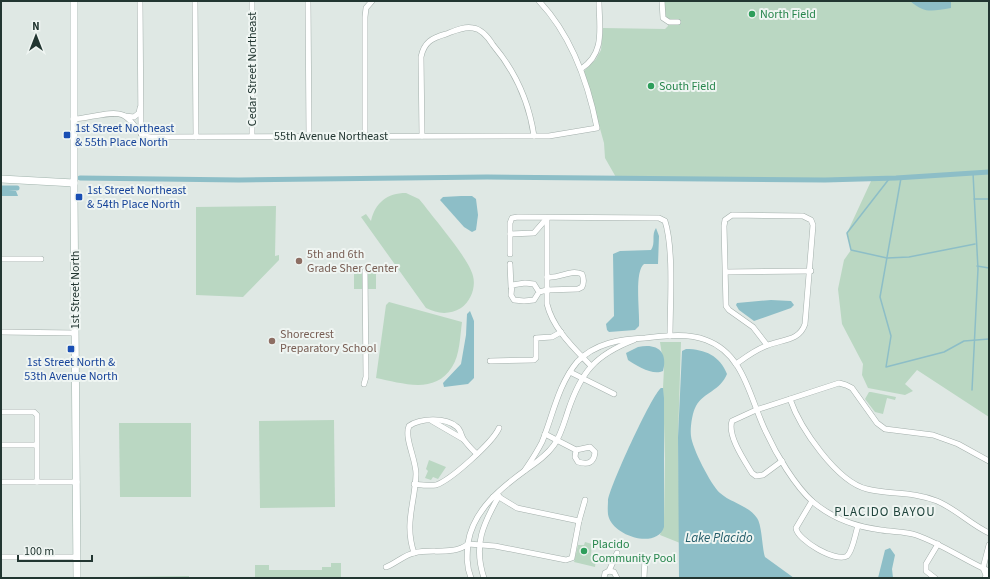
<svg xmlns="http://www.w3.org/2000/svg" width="990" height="579" font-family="'Source Sans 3',sans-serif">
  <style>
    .green { fill: #bad7c2 }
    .water { fill: #8dbec7 }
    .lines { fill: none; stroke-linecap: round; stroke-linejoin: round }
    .stream { stroke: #8dbec7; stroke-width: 1.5 }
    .canal { stroke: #8dbec7; stroke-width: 5 }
    .street-casing { stroke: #a3afab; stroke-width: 6 }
    .secondary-casing { stroke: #a0b3ac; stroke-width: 8 }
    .street { stroke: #fff; stroke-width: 5 }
    .secondary { stroke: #fff; stroke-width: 7 }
    .leisure-dot { fill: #2e9e5b; stroke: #eff5f2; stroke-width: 1.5 }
    .transit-dot { fill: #1a4fb4; stroke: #eff5f2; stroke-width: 1.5 }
    .education-dot { fill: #8d6e63; stroke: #eff5f2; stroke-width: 1.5 }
    .labels { text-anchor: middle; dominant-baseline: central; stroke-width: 4; stroke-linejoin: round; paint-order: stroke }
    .leisure-label { font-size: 12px; fill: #27864d; stroke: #eff5f2; text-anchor: start }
    .street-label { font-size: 12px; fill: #223631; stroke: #eff5f2 }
    .transit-label { font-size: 12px; fill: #164399; stroke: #eff5f2; text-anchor: start }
    .education-label { font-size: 12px; fill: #785e54; stroke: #eff5f2; text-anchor: start }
    .neighbourhood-label { font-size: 13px; letter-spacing: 1px; fill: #21453d; stroke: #eff5f2 }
    .water-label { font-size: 13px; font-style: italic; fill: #245d6a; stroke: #eff5f2 }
  </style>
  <rect width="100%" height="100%" fill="#dfe8e4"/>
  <g class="green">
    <path d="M665 1H989V417L917 370 905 384 913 391 905 395 868 388 862 375 863 364 842 324 838 289 844 260 851 250 847 233 872 179H617L605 158 604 143 584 71 596 59 601 50 603 28 665 29 668 26V19L665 15Z"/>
    <path d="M406 193 419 199 424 205C436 221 469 259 473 276 476 287 471 301 461 308 449 315 438 314 426 308L361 217 366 214 371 221C375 203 387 193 406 193Z"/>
    <path d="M276 206 275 256 279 255V260L243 297 196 295V207Z"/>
    <rect x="354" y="271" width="22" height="18"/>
    <path d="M389 302 462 322C460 336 460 355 452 367 435 395 402 383 376 378L386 305Z"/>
    <path d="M660 342H681L678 437 680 543 660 535 664 519 665 459 663 388 664 368Z"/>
    <path d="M869 392H871L896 397 895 400 887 398 883 414 875 412 865 399Z"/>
    <path d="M334 420 335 507 260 508 259 421Z"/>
    <path d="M119 423H191V497H120Z"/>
    <path d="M429 460 446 467 438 479 433 477 431 480 425 478 428 471 426 469Z"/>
    <path d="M585 542 592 544 591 555 596 559 595 567 574 562 578 545H584Z"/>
    <path d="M331 563H341V578H255V565H269V570H322V567H331Z"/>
    <path d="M189 576V578H121V577Z"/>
  </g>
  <g class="water">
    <path d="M910 1H951V8C932 11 925 14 910 1Z"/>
    <path d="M1 189 16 191 18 196H1Z"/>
    <path d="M461 196H472L476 199 478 215 476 230 472 232 464 227 440 200 443 197Z"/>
    <path d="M656 228 659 236 658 264H644C634 272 640 312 639 326L635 330 609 332 607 330 606 324 614 316 613 254 620 251 651 250C656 243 651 235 656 228Z"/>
    <path d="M771 300 791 301 794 305 791 308 754 321 739 310 736 305 737 303Z"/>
    <path d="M470 311 474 321V378L468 384 444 387 443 383 461 364 466 335 467 314Z"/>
    <path d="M638 347C657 343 668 351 663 371 653 376 637 366 628 360L626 353Z"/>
    <path d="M686 349C705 349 720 356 727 374 720 391 704 392 696 406 692 413 690 429 691 436 692 448 711 485 720 493 731 503 748 505 757 518 762 525 762 548 765 557L794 578H679L678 437 682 351Z"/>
    <path d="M661 388H663L664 398V527C657 549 616 537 609 518 607 513 608 505 608 501 608 490 652 394 661 388Z"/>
    <path d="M890 548 895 555 892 569 893 578H878L885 550Z"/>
  </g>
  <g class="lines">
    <g class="stream">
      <path d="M901 178 880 297 891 336 886 367 944 352 964 341 989 339"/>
      <path d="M889 179 847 233 851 250 887 258 909 257 975 244"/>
      <path d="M974 199H989"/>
      <path d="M977 266 989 268"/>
      <path d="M972 390 978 269 973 173"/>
    </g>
    <g class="canal">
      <path d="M80 178 239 180 487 177 825 180 896 178 989 172"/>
      <path d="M1 188H17"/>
    </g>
    <defs>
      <g id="street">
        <path d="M140 1 141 134"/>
        <path d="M195 1 196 137"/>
        <path d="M252 1V136"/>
        <path d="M308 1 309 136"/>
        <path d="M662 1 663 18 669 22H678"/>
        <path d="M581 69C606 53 599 27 599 1"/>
        <path d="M125 116 134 117 139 113 140 108"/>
        <path d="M73 119C87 119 111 110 123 115 135 121 137 136 151 137L549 136 597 128C588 82 572 36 539 1"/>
        <path d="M365 136V17L366 8 372 1"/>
        <path d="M422 136 421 57C424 42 432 38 446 34 454 31 464 26 473 28 482 29 488 37 493 45 515 71 529 102 534 136"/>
        <path d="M547 218V304C553 329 574 348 591 366"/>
        <path d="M510 234 534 233 547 218"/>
        <path d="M510 254V223L512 218 518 217 659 218 665 221C674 249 670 305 670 336"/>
        <path d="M1 259H41"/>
        <path d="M510 264 511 287"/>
        <path d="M726 272 811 271"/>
        <path d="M539 292 534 284 525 283 512 285 511 295 514 300 524 301 534 300 539 292 547 290 578 289 582 287C584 283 584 279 582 274 569 269 560 279 547 277"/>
        <path d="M1 332 75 333"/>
        <path d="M490 361 534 360 536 358V338L552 337 561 332"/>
        <path d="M736 364C746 357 755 350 766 346 781 339 799 342 805 324L813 225 811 220 803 216 732 215 725 220 724 226 726 306 729 310 753 327 767 345"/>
        <path d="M570 372 614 394"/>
        <path d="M364 384 366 377 365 271"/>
        <path d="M790 399C800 428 837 482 867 489 892 495 911 491 937 501 956 509 970 524 989 533"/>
        <path d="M1 412H34L37 415V482"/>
        <path d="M432 421 463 439"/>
        <path d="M545 434 576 450 590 447 595 452C594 463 588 465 578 462L575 457 576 450"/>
        <path d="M1 445H36"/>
        <path d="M782 461 763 475 756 476 752 473C744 460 727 435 732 421L756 410 839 383 846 385 852 388 877 423 885 429 933 435 958 444 989 461"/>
        <path d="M525 470C531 461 537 452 542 442 553 415 558 385 577 362 595 343 621 339 645 338 665 336 687 333 706 340 745 354 750 400 766 432 776 454 795 486 813 502 832 518 857 527 881 530 893 532 905 531 916 535 942 544 964 560 989 571"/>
        <path d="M1 482H77"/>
        <path d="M414 484C422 485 429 486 436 485 451 480 493 442 499 428"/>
        <path d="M812 501 796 528C797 540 836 563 847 556 853 551 855 534 858 526"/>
        <path d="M579 521 585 500"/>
        <path d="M414 553C404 523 415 503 416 474 416 459 404 438 409 426 420 418 446 417 457 427 461 430 461 436 464 440 468 445 472 450 477 454"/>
        <path d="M1 557H77"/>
        <path d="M386 567C395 564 404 555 414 553 431 548 453 556 468 544L495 546 566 560 572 558 579 521 517 508 499 497H493"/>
        <path d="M609 571 617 553"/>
        <path d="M471 578C466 566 467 555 468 543 473 510 502 487 527 469 537 462 547 455 554 445 561 435 564 423 568 411 581 372 595 355 634 340"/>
        <path d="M484 578C473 545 483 524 499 496"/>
        <path d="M604 578 605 573 609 571 614 572 617 578"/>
        <path d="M644 578 645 558"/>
        <path d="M935 578 926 571V564L938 544"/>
        <path d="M985 578 986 575 983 568 989 545"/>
      </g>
      <g id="secondary">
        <path d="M74 1V196L77 578"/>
        <path d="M1 179 74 183"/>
      </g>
    </defs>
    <use href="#street" class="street-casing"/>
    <use href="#secondary" class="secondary-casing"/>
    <use href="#street" class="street"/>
    <use href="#secondary" class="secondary"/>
  </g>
  <g class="leisure-dot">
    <circle cx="752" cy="14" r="4"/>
    <circle cx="651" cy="86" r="4"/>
    <circle cx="584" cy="551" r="4"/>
  </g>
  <g class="transit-dot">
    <rect x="63" y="131" width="8" height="8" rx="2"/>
    <rect x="75" y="193" width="8" height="8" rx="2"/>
    <rect x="67" y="345" width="8" height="8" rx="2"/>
  </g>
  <g class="education-dot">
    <circle cx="299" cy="261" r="4"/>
    <circle cx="272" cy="341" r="4"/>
  </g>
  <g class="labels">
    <g class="leisure-label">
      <text x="760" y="14">North Field</text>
      <text x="659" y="86">South Field</text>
      <text x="592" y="544">Placido<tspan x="592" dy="14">Community Pool</tspan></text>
    </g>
    <g class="street-label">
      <text transform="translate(252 69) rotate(-90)">Cedar Street Northeast</text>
      <text x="331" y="136">55th Avenue Northeast</text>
      <text transform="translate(75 290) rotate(-90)">1st Street North</text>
    </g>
    <g class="transit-label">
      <text x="75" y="128">1st Street Northeast<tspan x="75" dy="14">&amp; 55th Place North</tspan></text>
      <text x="87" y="190">1st Street Northeast<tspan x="87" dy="14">&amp; 54th Place North</tspan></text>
      <text x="71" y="362" text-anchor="middle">1st Street North &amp;<tspan x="71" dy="14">53th Avenue North</tspan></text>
    </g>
    <g class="education-label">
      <text x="307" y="254">5th and 6th<tspan x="307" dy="14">Grade Sher Center</tspan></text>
      <text x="280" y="334">Shorecrest<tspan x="280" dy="14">Preparatory School</tspan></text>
    </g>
    <g class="neighbourhood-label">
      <text x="885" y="512">PLACIDO BAYOU</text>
    </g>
    <g class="water-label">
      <text x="719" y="538">Lake Placido</text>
    </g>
  </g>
  <rect width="990" height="579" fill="none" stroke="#223631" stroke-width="4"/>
  <g transform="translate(36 36)" stroke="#eff5f2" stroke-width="3" paint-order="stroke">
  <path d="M0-3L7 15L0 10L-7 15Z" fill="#223631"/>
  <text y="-6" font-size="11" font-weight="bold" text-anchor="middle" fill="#223631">N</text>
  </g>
  <path d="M18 555v6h74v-6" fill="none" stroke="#223631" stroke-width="2"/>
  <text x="24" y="555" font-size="12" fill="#223631" stroke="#eff5f2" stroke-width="3" paint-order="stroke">100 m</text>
</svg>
